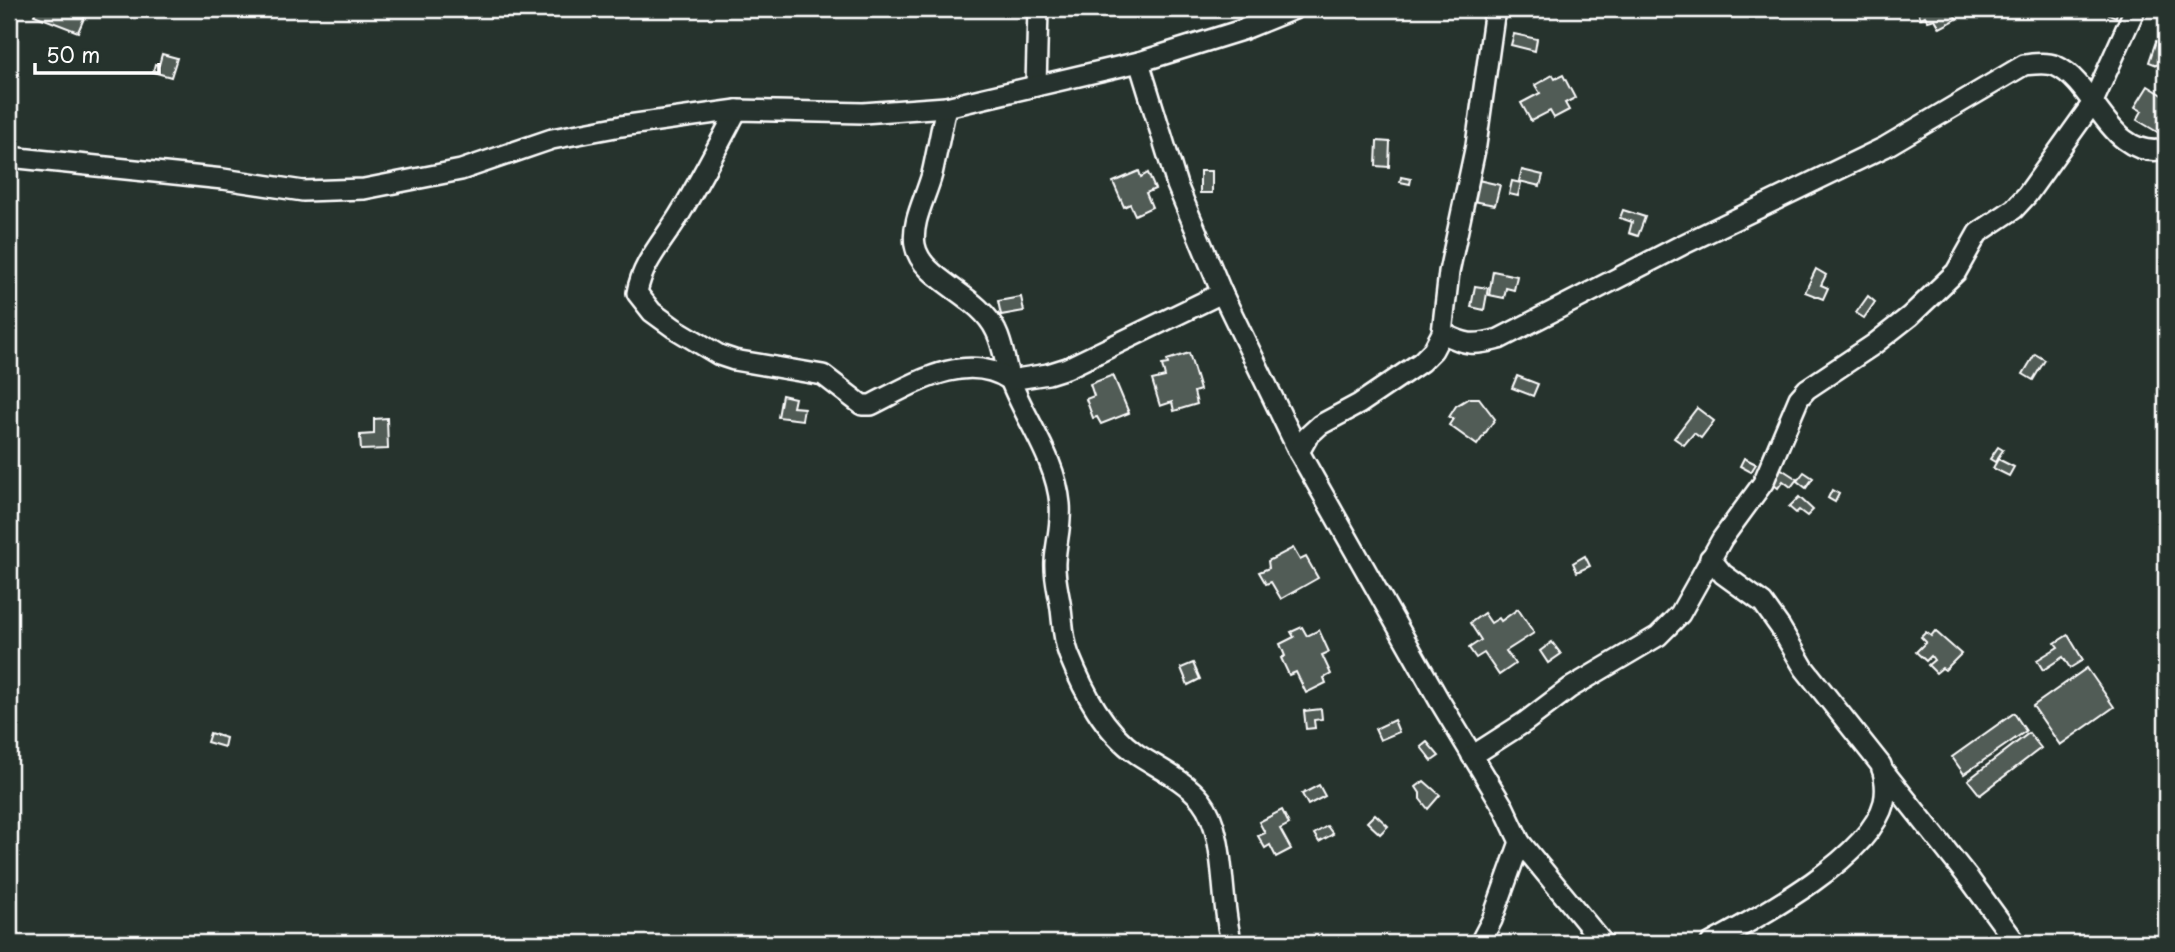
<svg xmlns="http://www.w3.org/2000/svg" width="2175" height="952" font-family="'Playpen Sans',sans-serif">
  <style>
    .building { fill: #515c57; stroke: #fff; stroke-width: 2 }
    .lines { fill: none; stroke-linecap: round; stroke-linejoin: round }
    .minor-casing { stroke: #fff; stroke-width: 24 }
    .minor { stroke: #26332d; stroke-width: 19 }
  </style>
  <rect width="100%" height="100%" fill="#26332d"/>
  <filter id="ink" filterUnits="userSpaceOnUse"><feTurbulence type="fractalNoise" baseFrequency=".0143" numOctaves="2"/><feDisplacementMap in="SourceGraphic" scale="14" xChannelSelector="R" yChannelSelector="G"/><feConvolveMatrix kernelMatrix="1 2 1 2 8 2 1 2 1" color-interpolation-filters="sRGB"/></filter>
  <g filter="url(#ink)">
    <g class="building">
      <path d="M37 9H88L78 32 34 15Z"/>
      <path d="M1916 9H1960L1953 13 1957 19 1940 28 1935 19 1928 21 1925 16 1921 18Z"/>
      <path d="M2096 9H2118L2116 17Z"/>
      <path d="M1514 34 1537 39 1535 51 1511 45Z"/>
      <path d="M2156 41 2166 45V55L2162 67 2149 62Z"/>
      <path d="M162 54 177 58 171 77 153 72 155 64 159 65Z"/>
      <path d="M1553 75 1555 79 1563 75 1575 98 1565 103 1569 110 1554 118 1550 111 1531 121 1521 103 1540 93 1535 85Z"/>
      <path d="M2148 86 2166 97V121L2159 133 2137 120 2142 111 2135 107Z"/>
      <path d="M1377 141 1390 142 1389 167 1376 166Z"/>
      <path d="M1522 170 1543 175 1540 186 1519 181Z"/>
      <path d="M1139 171 1141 177 1148 173 1155 189 1146 193 1152 207 1135 215 1130 204 1124 207 1113 182Z"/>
      <rect x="1200" y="171" width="12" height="22"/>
      <path d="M1401 177 1411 179 1410 184 1400 182Z"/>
      <path d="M1478 180 1500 185 1495 205 1473 201Z"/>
      <path d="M1512 181 1521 183 1518 196 1509 194Z"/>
      <path d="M1623 210 1645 217 1638 236 1629 233 1632 222 1620 218Z"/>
      <path d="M1816 269 1826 275 1821 285 1828 288 1823 299 1805 292Z"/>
      <path d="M1493 271 1517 276 1514 290 1506 288 1504 298 1489 295Z"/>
      <path d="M1475 286 1488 288 1484 310 1471 307Z"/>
      <path d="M1868 296 1875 302 1864 318 1856 313Z"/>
      <path d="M1021 297 1024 311 1001 315 998 301Z"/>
      <path d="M1189 353 1200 390 1194 392 1197 404 1174 411 1172 402 1160 406 1152 380 1165 377 1162 365 1168 364 1167 360Z"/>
      <path d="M2035 354 2045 360 2033 380 2023 374Z"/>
      <path d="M1113 375 1129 413 1101 424 1097 417 1093 418 1086 399 1094 396 1090 384Z"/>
      <path d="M1517 376 1538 384 1533 396 1512 388Z"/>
      <path d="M782 395 795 398 793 407 804 408 802 420 778 417Z"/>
      <path d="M1469 398H1479L1495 419 1477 445 1449 425 1453 419 1449 417 1456 406Z"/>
      <path d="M1697 408 1714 421 1701 438 1694 433 1684 445 1674 438Z"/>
      <path d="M387 418 388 449 361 450 360 435 374 434V419Z"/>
      <path d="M1998 447 2003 450 1995 462 1990 459Z"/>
      <path d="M1744 458 1756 464 1751 472 1740 466Z"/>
      <path d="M1998 459 2014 467 2009 476 1993 468Z"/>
      <path d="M1780 468 1797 479 1791 487 1783 481 1778 488 1770 482Z"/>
      <path d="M1804 472 1813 478 1806 488 1797 481Z"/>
      <path d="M1832 490 1839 494 1835 502 1828 498Z"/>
      <path d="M1799 497 1813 510 1807 516 1799 510 1796 513 1789 507Z"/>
      <path d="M1293 548 1300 560 1306 557 1318 578 1281 599 1271 582 1266 584 1259 572 1269 568 1268 561Z"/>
      <path d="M1585 556 1590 566 1577 572 1573 563Z"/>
      <path d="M1518 609 1534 633 1506 651 1515 664 1499 675 1484 653 1476 658 1469 648 1481 640 1470 623 1484 613 1491 623 1499 618 1501 621Z"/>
      <path d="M1302 627 1307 636 1319 630 1329 652 1322 655 1331 674 1324 678 1326 683 1306 693 1296 672 1289 675 1281 658 1285 656 1280 644 1294 637 1291 632Z"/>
      <path d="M1935 631 1961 654 1945 670 1942 668 1936 673 1928 665 1934 660 1931 656 1926 661 1916 652 1926 642 1921 637 1926 632 1931 636Z"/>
      <path d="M2068 635 2083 660 2070 668 2063 657 2043 670 2037 660 2058 647 2055 643Z"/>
      <path d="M1552 642 1561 654 1548 663 1540 651Z"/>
      <path d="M1193 663 1200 679 1188 685 1181 668Z"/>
      <path d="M2087 668 2114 707 2060 745 2033 706Z"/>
      <path d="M1321 709 1322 719 1314 720 1315 728 1306 729 1304 711Z"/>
      <path d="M2014 713 2026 731 1964 774 1952 757Z"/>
      <path d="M1394 720 1399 732 1380 740 1375 729Z"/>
      <path d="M210 733 226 738 224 747 207 742Z"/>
      <path d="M2029 733 2041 748 1980 795 1968 780Z"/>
      <path d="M1427 742 1439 756 1432 761 1421 747Z"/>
      <path d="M1424 781 1440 795 1428 809 1420 799V793L1416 787Z"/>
      <path d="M1319 785 1325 796 1308 805 1302 794Z"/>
      <path d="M1282 810 1289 824 1280 829 1291 849 1276 857 1270 845 1265 848 1258 836 1265 833 1259 822Z"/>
      <path d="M1375 814 1388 826 1380 834 1367 822Z"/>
      <path d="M1327 826 1333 834 1319 842 1314 834Z"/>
    </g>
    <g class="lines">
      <defs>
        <g id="minor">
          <path d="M1139 62 1177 185 1222 293 1299 452 1439 700 1504 808 1520 842 1603 943"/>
          <path d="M1036 86 1038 9"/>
          <path d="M946 107C941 129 937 152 932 174 926 197 911 222 915 245 921 280 979 294 996 331 1004 347 1005 366 1011 382 1027 422 1056 460 1060 504 1062 524 1056 542 1055 562 1054 578 1059 593 1061 609 1063 625 1063 639 1069 655 1084 692 1104 731 1137 754 1158 768 1185 780 1201 800 1228 834 1219 903 1232 943"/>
          <path d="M737 110C719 144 701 179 681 212 666 238 642 262 637 293L652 312 674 328 719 355 734 360 823 375 862 405H871C913 384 966 350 1010 380L1048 374 1067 368 1222 293"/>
          <path d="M9 157 223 179 303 191 364 189 461 170 552 139 621 126 737 110 863 113 946 107 1139 62 1242 30 1294 9"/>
          <path d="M1442 333C1466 345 1473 346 1499 339L1682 245 1885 147 2024 65C2034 64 2046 62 2056 66 2096 84 2110 162 2166 149"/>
          <path d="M1299 452 1308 436 1320 425 1359 404 1421 362 1433 350 1442 333 1449 272 1476 145 1495 9"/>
          <path d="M1710 558 1723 574 1763 603 1780 627 1804 668 1881 765C1885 777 1887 789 1884 802 1870 858 1759 917 1711 943"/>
          <path d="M1472 756 1525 722 1570 688 1658 636 1680 614 1722 539 1763 483 1799 398 1807 389 1873 345 1910 316 1956 272 1978 233 2014 209 2027 195 2092 104 2135 9"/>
          <path d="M1882 769 1970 880 2016 943"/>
          <path d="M1480 943 1492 920 1520 842"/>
        </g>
      </defs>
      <use href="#minor" class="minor-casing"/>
      <use href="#minor" class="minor"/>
    </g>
  </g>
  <rect width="2175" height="952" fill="none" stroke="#26332d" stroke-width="35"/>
  <rect x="18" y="18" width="2140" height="917" fill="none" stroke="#fff" stroke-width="2.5" filter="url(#ink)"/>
  <path d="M35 63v10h124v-10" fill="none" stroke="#ffffff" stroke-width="3.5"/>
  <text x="46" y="63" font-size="21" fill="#ffffff" stroke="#26332d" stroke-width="5" paint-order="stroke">50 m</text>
</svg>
